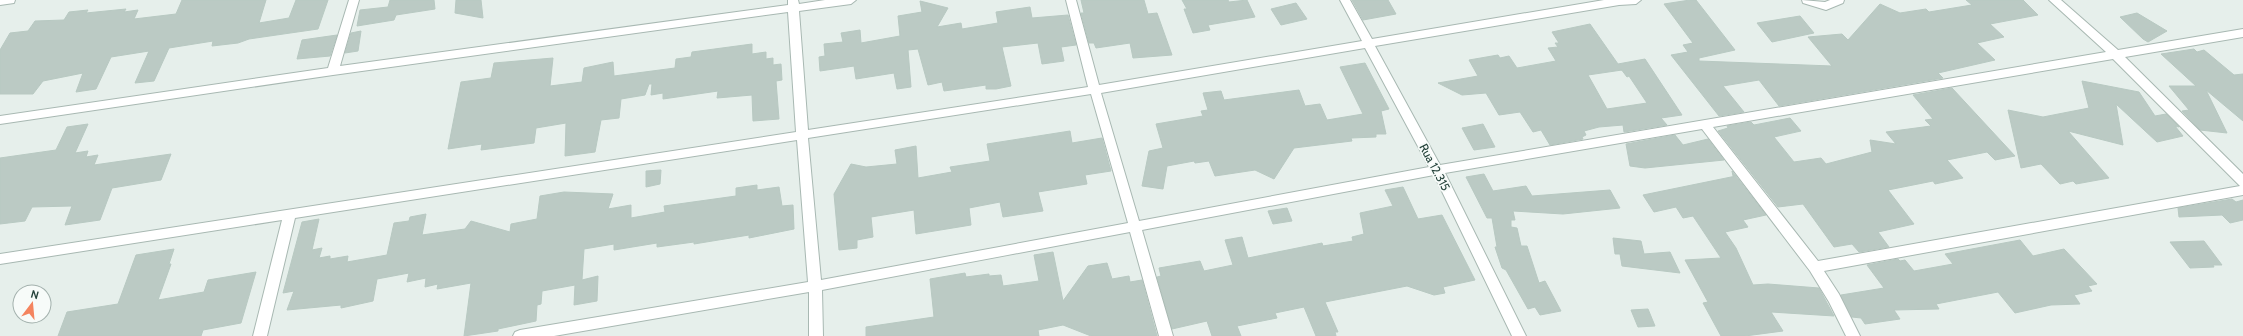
<svg xmlns="http://www.w3.org/2000/svg" width="2243" height="336" font-family="Cabin,sans-serif">
  <style>
    .building { fill: #bbcac4; stroke: #b8c9c2; fill-rule: evenodd }
    .lines { fill: none; stroke-linecap: round; stroke-linejoin: round }
    .street-casing { stroke: #a8b8b2; stroke-width: 2 }
    .street { fill: #fff; fill-rule: evenodd }
    .labels { text-anchor: middle; dominant-baseline: central; stroke-width: 3.5; stroke-linejoin: round; paint-order: stroke }
    .street-label { font-size: 12px; fill: #24423a; stroke: #f7fbf9 }
  </style>
  <rect width="100%" height="100%" fill="#e6efeb"/>
  <g class="building">
    <path d="M182 0H266L259 23 289 18 296 0H328L318 29 249 39 238 43 212 46 213 41 169 48 154 81 135 83 149 51 111 57 96 89 76 92 83 73 43 81 33 94H0V50L10 33 28 31 35 21 64 20 69 12 88 10 86 13 126 9 124 12 138 10 134 19 176 14Z"/>
    <path d="M390 0H434L435 9 396 15 394 20 357 26 360 10 388 7Z"/>
    <path d="M456 0H481L483 18 455 13Z"/>
    <path d="M1081 0H1144L1148 14 1157 13 1172 55 1133 58 1130 43 1096 48 1094 43H1089L1081 13H1084Z"/>
    <path d="M1182 0H1228L1229 2 1247 0 1255 17 1208 25 1210 30 1193 33 1184 9H1187Z"/>
    <path d="M1352 0H1388L1396 14 1363 20Z"/>
    <path d="M1690 0H1696L1735 50 1699 58V61L1832 66 1808 37 1842 34 1848 40 1880 4 1900 13 1926 9 1929 12 1972 5 1966 0H2023L2038 15 1990 24 2004 37 1977 43 1995 60 1938 73 1943 78 1779 106 1759 80 1723 86 1744 112 1719 116 1671 55 1688 52 1683 45 1693 43 1664 4Z"/>
    <path d="M920 1 948 8 937 27 961 23 962 29 998 23 996 12 1030 7 1032 18 1068 15 1076 45 1061 47 1064 61 1042 64 1038 43 1002 47 1011 86 996 89H986V85L944 91 942 82 928 85 918 49 908 50 911 87 897 89 894 73 856 79 854 66 820 71 819 57 825 56 824 44 843 42 841 33 860 30 861 43 900 36 898 16 922 12Z"/>
    <path d="M1296 3 1307 19 1281 25 1271 9Z"/>
    <path d="M2137 13 2167 31 2148 42 2143 39 2120 17Z"/>
    <path d="M1800 16 1814 33 1772 42 1757 23Z"/>
    <path d="M1590 24 1618 64 1645 59 1682 115 1661 118 1667 125 1624 132 1623 125 1599 127 1584 131 1586 135 1582 137 1583 139 1550 145 1541 130 1533 132 1520 112 1499 115 1486 93 1462 95 1438 83 1478 76 1469 60 1498 55 1500 58 1509 56 1517 68 1556 61 1548 48 1558 47 1555 43H1559L1552 32ZM1621 69 1627 77 1629 76 1647 103 1607 109 1588 75 1622 70Z"/>
    <path d="M361 31 358 51 345 53 351 33Z"/>
    <path d="M337 35 330 56 297 59 302 40Z"/>
    <path d="M752 44V54L766 52V59L773 58V65L781 64 782 80 776 81 779 119 753 121 752 95 717 98 718 91 663 99V93L651 95 652 84H649L645 95 621 99 619 118 601 120 595 152 565 156 566 123 536 128 534 143 481 150 482 144 448 149 461 82 491 78 494 63 553 58 550 86 582 82 584 68 613 62 614 76 675 68 676 59 691 57 692 52Z"/>
    <path d="M2194 49 2197 52 2204 50 2234 75 2243 74V121L2206 90 2227 133 2200 130 2182 111 2189 110 2169 86H2196L2161 54Z"/>
    <path d="M1365 63 1389 109 1381 111 1386 134H1376V137L1351 138 1352 141 1294 148 1274 179 1255 170 1215 176 1209 161 1195 163 1194 161 1167 166 1163 189 1142 186 1149 151 1163 148 1156 124 1203 116 1201 111 1208 110 1203 93 1221 91 1224 100 1299 90 1305 106 1320 104 1327 120 1363 114 1340 67Z"/>
    <path d="M2082 81 2139 92 2155 116 2166 114 2179 127 2175 126 2183 136 2157 142 2116 104 2123 145 2068 131 2109 178 2076 184 2073 181 2060 184 2041 164 2021 168 2008 110 2043 117 2089 108Z"/>
    <path d="M1952 88 2015 156 1995 160 1987 152 1947 160 1963 178 1935 184 1933 181 1888 190 1914 224 1878 232 1889 247 1859 252 1852 244 1834 247 1803 204 1778 207 1718 131 1728 128 1727 126 1751 122 1754 125 1790 118 1801 131 1774 137 1794 162 1821 158 1826 164 1872 152 1870 140 1896 144 1886 132 1931 126 1925 120 1933 119 1913 95Z"/>
    <path d="M88 124 75 153 88 151 86 157 98 155 94 165 171 154 161 180 112 188 100 220 65 225 72 206 32 207 25 221 0 224V158L56 150 67 127Z"/>
    <path d="M1483 124 1495 147 1474 150 1462 128Z"/>
    <path d="M1070 131 1072 143 1102 138 1111 171 1085 175 1087 184 1038 192 1043 211 1003 217 1000 202 969 208 971 225 916 234 914 210 871 217 873 237 857 240V248L839 250 834 194 851 164 866 167 897 164 895 150 916 146 918 178 952 172 950 167 990 161 987 144Z"/>
    <path d="M1675 135 1683 145 1708 139 1724 160 1645 168 1630 166 1626 144Z"/>
    <path d="M661 170 660 184 646 187V171Z"/>
    <path d="M1732 171 1766 215 1743 220 1748 227 1725 232 1736 248 1753 285 1768 284 1819 288 1834 316 1771 312 1783 331 1745 336H1721L1703 303 1708 302 1685 260 1721 258 1693 216 1683 218 1676 207 1654 212 1643 195 1736 176H1733Z"/>
    <path d="M1484 174 1493 191 1526 186 1532 196 1610 190 1620 208 1563 214 1513 211 1515 220H1511V227L1517 228 1521 246H1527L1539 283 1545 281 1561 311 1540 315 1535 307 1528 309 1506 270 1502 268 1495 247H1497L1492 218H1487L1466 177Z"/>
    <path d="M757 185V190L779 187 782 206 793 205 794 229 749 238V235L694 244V242L657 247V243L614 250V244L584 249 582 280 598 276 597 301 574 305 575 285 542 291 541 304 537 305 536 321 498 329V331L464 336 471 283 437 289 438 284 425 287 426 278 407 282 409 273 377 279 373 301 341 308V305L287 310 294 291 283 293 302 222 319 219 312 250 322 248 319 258 330 256V259L348 256 347 262 387 255 394 223 409 221 410 217 426 214 422 235 465 229 471 221 510 232 511 224 537 219 540 196 564 192 613 194 608 209 631 205V218L665 212 664 206 736 196V188Z"/>
    <path d="M1403 187 1418 219 1442 215 1475 280 1443 287 1445 293 1434 295 1407 286 1325 302 1338 332H1335L1336 336H1316L1304 307 1275 313 1277 318 1237 326 1241 336H1212L1207 321 1172 329 1157 277 1161 276 1159 268 1200 261 1204 271 1233 265 1225 240 1242 237 1248 258 1322 243 1323 246 1353 241 1352 237 1364 234 1360 213 1393 206 1385 190Z"/>
    <path d="M2232 199 2236 202 2243 200V220L2230 223 2222 215 2179 217 2178 208Z"/>
    <path d="M1287 208 1292 221 1273 224 1268 211Z"/>
    <path d="M1613 238 1641 241 1644 254 1670 252 1680 273 1622 266 1620 254H1615Z"/>
    <path d="M2020 240 2033 256 2064 249 2097 284 2088 286 2092 291 2074 295 2080 304 2051 305 2015 313 1998 292 1936 304 1939 309 1894 310 1900 319 1865 324 1861 318 1852 317 1841 295 1884 288 1867 265 1898 259 1900 261 1905 260 1914 271 1953 264 1945 254Z"/>
    <path d="M2204 241 2222 265H2213L2214 267 2190 268 2170 242Z"/>
    <path d="M174 249 169 264H171L158 300 204 292 208 280 256 272 241 323 203 330 201 336H58L67 312 118 304 136 255Z"/>
    <path d="M1053 252 1063 301 1088 266 1107 263 1112 279 1129 276 1130 282 1142 280 1157 336H1091L1063 325 1038 330 1039 336H866V327L934 317 930 279 965 273 966 277 989 274V276L1001 275 1003 286 1039 281 1034 255Z"/>
    <path d="M1648 309 1655 326 1638 327 1631 310Z"/>
  </g>
  <g class="lines">
    <defs>
      <g id="street">
        <path d="M0 0H15L14 3 0 5Z"/>
        <path d="M349 0H359L340 66 788 5V0H798L799 4 825 0H856L851 4 799 11 808 130 1088 87 1066 0H1076L1099 85 1362 41 1340 0H1350L1372 39 1604 0H1641L1636 4 1619 5 1375 46 1440 165 2106 52 2049 0H2061L2118 50 2243 29V37L2125 57 2243 174V195L1824 271 1839 294 1860 336H1846L1829 302 1810 271 1702 129 1445 173 1526 336H1512L1434 175 1142 230 1173 336H1159L1130 232 822 290 823 336H809V292L554 336H513L515 332 520 330 808 282 797 140 295 218 267 336H253L282 220 0 264V254L796 132 788 12 333 75 0 124V116L328 68ZM1365 48 1429 167 1139 221 1101 93ZM2113 59 2240 186 1818 261 1713 127ZM1091 94 1128 223 821 280 808 138Z"/>
        <path d="M1802 0 1825 2 1830 0H1844L1843 3 1826 10 1803 3Z"/>
      </g>
    </defs>
    <use href="#street" class="street-casing"/>
    <use href="#street" class="street"/>
  </g>
  <g class="labels">
    <g class="street-label">
      <text transform="translate(1435 167) rotate(62)">Rua 12.315</text>
    </g>
  </g>
  <g transform="translate(32 304) rotate(16)"><circle r="19" fill="#f7fbf9" stroke="#a3b1ad"/>
  <path d="M0-3L7 15L0 10L-7 15Z" fill="#f4845f"/>
  <text y="-6" font-size="11" font-weight="bold" text-anchor="middle" fill="#24423a">N</text>
  </g>
</svg>
